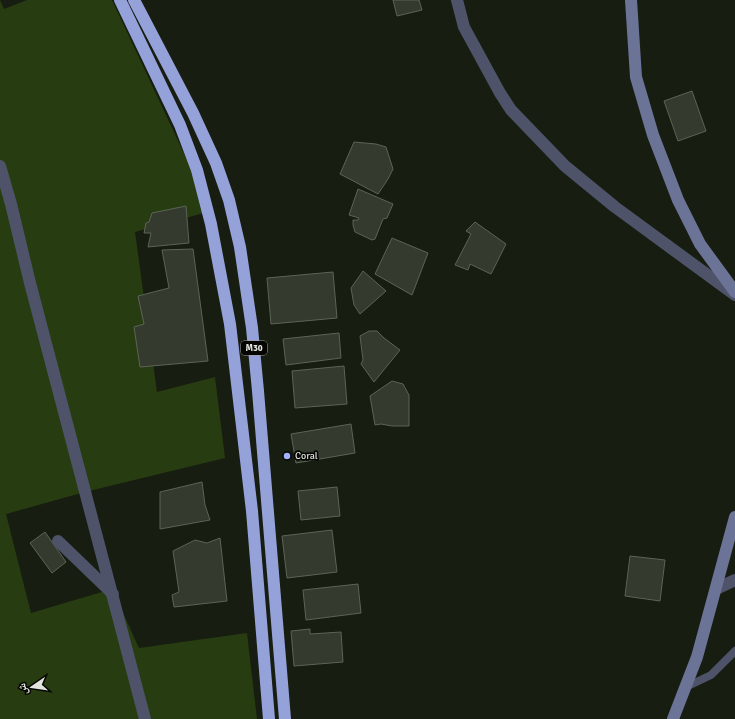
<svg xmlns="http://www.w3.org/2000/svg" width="735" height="719" font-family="Signika,'Noto Naskh Arabic',sans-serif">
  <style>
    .green { fill: #283c11 }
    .building { fill: #343b2e; stroke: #5c6456 }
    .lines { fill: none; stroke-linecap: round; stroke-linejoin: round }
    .lane { stroke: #4e5369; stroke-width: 8 }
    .street { stroke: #4e5369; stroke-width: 12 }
    .secondary { stroke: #6b7397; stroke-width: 12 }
    .highway { stroke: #95a2da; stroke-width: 12 }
    .poi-dot { fill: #a2b2fd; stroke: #050603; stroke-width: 1.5 }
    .labels { text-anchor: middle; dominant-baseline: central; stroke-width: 3.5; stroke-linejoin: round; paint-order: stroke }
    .shield { fill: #050603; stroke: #9fa29c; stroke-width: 1 }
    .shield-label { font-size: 9px; font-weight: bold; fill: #e1e5dd }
    .poi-label { font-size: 10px; fill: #e1e5dd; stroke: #050603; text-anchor: start }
  </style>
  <rect width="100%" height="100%" fill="#171d11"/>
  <path class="green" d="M0 0 4 9 27 0H112L211 211 135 232 157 392 215 377 225 458 85 492 6 514 31 613 112 589 139 648 247 633 257 719H0Z"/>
  <g class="building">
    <path d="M393 0H419L422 10 397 16Z"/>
    <path d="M692 91 706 131 678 141 664 101Z"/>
    <path d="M354 142 376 144 386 147 393 169 388 179 378 194 340 174Z"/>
    <path d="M358 189 393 204 387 218 383 219 375 239 372 240 355 232 353 225V220H358L359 218 349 215Z"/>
    <path d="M186 206 189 243 148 247 151 233H144L146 223 149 222 152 213Z"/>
    <path d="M475 222 506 244 491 274 470 264 468 270 455 265 471 234 466 231Z"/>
    <path d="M392 238 428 253 412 295 375 274Z"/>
    <path d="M193 249 208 361 140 367 134 327 144 324 138 296 169 288 162 250Z"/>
    <path d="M363 271 386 291 360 314 354 305 351 288Z"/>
    <path d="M333 272 337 318 271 324 267 278Z"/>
    <path d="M369 331H377L384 338 400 350 374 382 361 364 363 360 360 336Z"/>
    <path d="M339 333 341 358 286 365 283 339Z"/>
    <path d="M344 366 347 404 295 408 292 371Z"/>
    <path d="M392 381 403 384 409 395V426H392L381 424 375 425 370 396Z"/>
    <path d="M351 424 355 453 296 463 291 434Z"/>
    <path d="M202 482 205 505 210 520 160 529V492Z"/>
    <path d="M337 487 340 516 301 520 298 491Z"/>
    <path d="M332 530 337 572 287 578 282 536Z"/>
    <path d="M45 532 66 562 52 573 30 543Z"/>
    <path d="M220 538 227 601 174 607 172 595 179 592 173 551 195 540 207 543Z"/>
    <path d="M630 556 665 560 660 601 625 596Z"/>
    <path d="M358 584 361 613 306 620 303 590Z"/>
    <path d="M310 629V634L341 632 343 662 294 666 291 631Z"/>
  </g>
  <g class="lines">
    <path class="lane" d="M686 687 711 675 735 651"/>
    <g class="street">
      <path d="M457 0 464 27 500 93 511 110 565 166 615 207 735 295"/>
      <path d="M0 166 11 204 30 283 145 719"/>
      <path d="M58 541 113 594"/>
      <path d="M716 589 735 580"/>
    </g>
    <g class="secondary">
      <path d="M631 0 636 77 653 135 678 200 700 244 735 292"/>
      <path d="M673 719 697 657 735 517"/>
    </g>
    <g class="highway">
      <path d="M120 0 180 125 197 170 211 224 230 324 252 511 269 719"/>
      <path d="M134 0 193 113 216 163 229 200 240 247 252 328 258 391 285 719"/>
    </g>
  </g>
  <circle class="poi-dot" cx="287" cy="456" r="4"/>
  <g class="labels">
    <rect class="shield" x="241" y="341" width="26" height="14" rx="3"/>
    <g class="shield-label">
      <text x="254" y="348">M30</text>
    </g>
    <g class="poi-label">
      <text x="295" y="456">Coral</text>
    </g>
  </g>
  <g transform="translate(32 687) rotate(257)" stroke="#050603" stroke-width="3" paint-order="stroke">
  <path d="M0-3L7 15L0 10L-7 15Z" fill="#e1e5dd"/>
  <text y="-6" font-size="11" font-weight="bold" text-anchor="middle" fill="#e1e5dd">ش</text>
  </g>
</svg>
